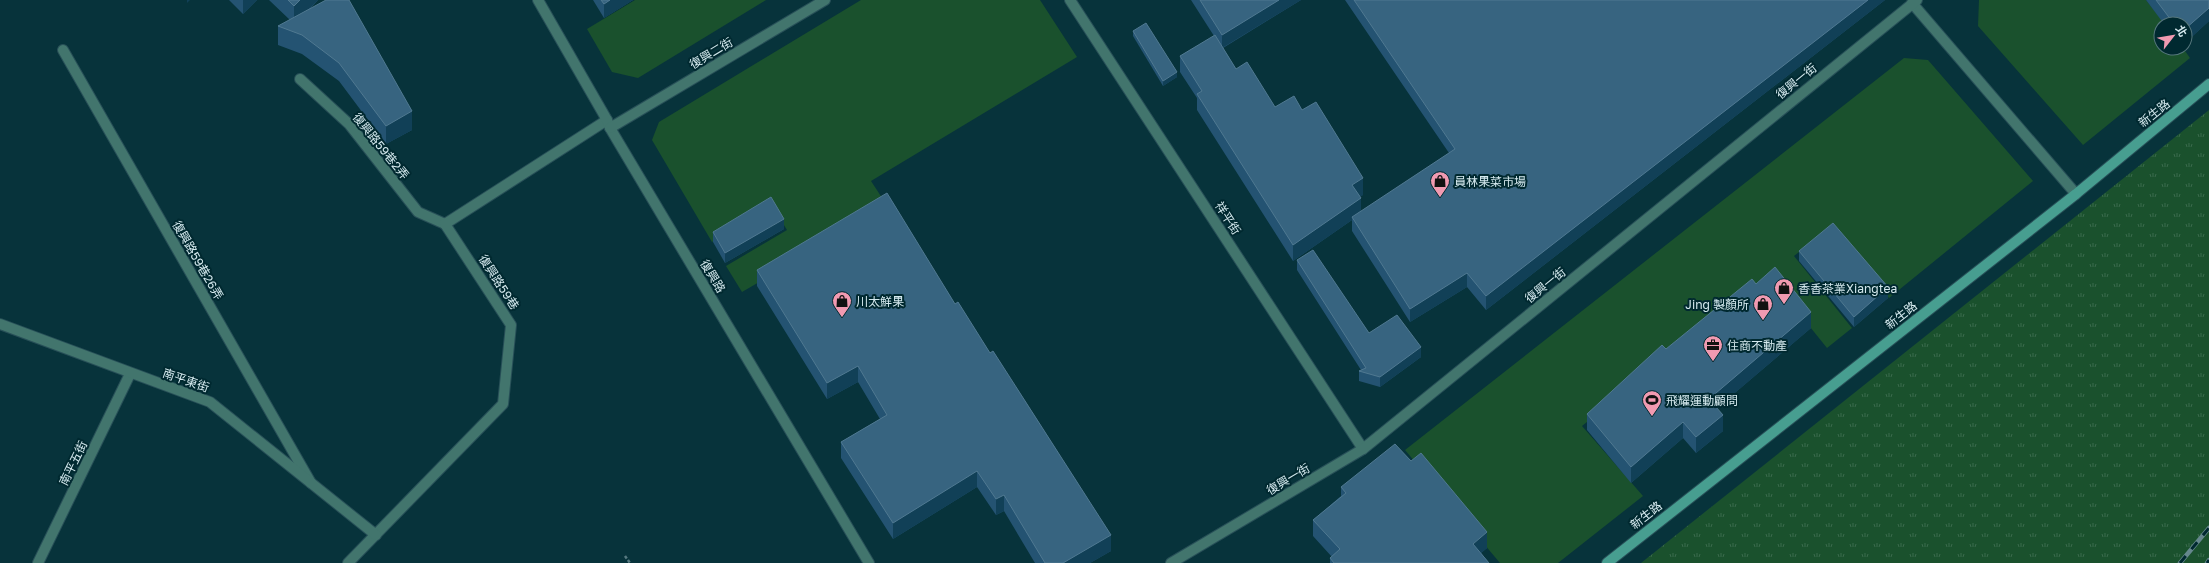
<svg xmlns="http://www.w3.org/2000/svg" width="2209" height="563" font-family="'Golos Text','Noto Sans TC',sans-serif">
  <style>
    .grass { fill: #1a512d }
    .park { fill: url(#park-tufts) }
    .lines { fill: none; stroke-linecap: round; stroke-linejoin: round }
    .lane-casing { stroke: #285058; stroke-width: 12 }
    .street-casing { stroke: #285058; stroke-width: 12 }
    .secondary-casing { stroke: #285058; stroke-width: 12 }
    .path { stroke: #577a81; stroke-width: 2.5; stroke-dasharray: 3 2; stroke-linecap: butt }
    .lane { stroke: #42756d; stroke-width: 10 }
    .street { stroke: #42756d; stroke-width: 10 }
    .secondary { stroke: #479e90; stroke-width: 10 }
    .rail-casing { stroke: #65878d; stroke-width: 4.5 }
    .rail { stroke: #002930; stroke-width: 3; stroke-dasharray: 9; stroke-linecap: butt }
    .wall { fill: #245372 }
    .shaded-wall { fill: #114057 }
    .building { fill: #376480; stroke: #507991 }
    .labels { text-anchor: middle; dominant-baseline: central; stroke-width: 4; stroke-linejoin: round; paint-order: stroke }
    .street-label { font-size: 12px; fill: #d5eaef; stroke: #002930 }
    .poi-label { font-size: 12px; fill: #d5eaef; stroke: #002930; text-anchor: start }
  </style>
  <defs>
    <pattern id="park-tufts" width="24" height="20" patternUnits="userSpaceOnUse"><rect width="24" height="20" fill="#1a512d"/><path d="M3 7l-1-3M5 7V3M7 7l1-3M15 17l-1-3M17 17v-4M19 17l1-3" fill="none" stroke="#3a6a4c"/></pattern>
  </defs>
  <rect width="100%" height="100%" fill="#07333b"/>
  <g class="grass">
    <path d="M635 0H766L638 78 612 72 587 29Z"/>
    <path d="M861 0H1040L1077 57 871 181 888 207 742 292 726 266 787 230 772 206 712 242 652 140 659 122Z"/>
    <path d="M1979 0H2146L2165 24H2161V48H2183L2190 58 2083 145 1978 26Z"/>
    <path d="M1904 58 1928 60 2033 181 1889 298 1831 227 1794 256 1852 328 1827 348 1769 276 1582 426 1643 496 1558 563H1500L1405 450Z"/>
  </g>
  <path class="park" d="M2209 110V563H1641Z"/>
  <g class="lines">
    <defs>
      <g id="lane">
        <path d="M1912 3 2076 194"/>
        <path d="M63 50 311 483"/>
        <path d="M300 79 349 124 418 212 445 224"/>
        <path d="M38 563 130 374"/>
        <path d="M348 563 503 404 511 325 445 224 607 120"/>
      </g>
      <g id="street">
        <path d="M538 0 607 120 610 128 869 563"/>
        <path d="M1070 0 1363 449"/>
        <path d="M610 128 825 0"/>
        <path d="M0 324 210 402 376 535"/>
        <path d="M1171 563 1363 449 1917 0"/>
      </g>
      <path id="secondary" d="M1607 563 2076 194 2209 84"/>
    </defs>
    <use href="#lane" class="lane-casing"/>
    <use href="#street" class="street-casing"/>
    <use href="#secondary" class="secondary-casing"/>
    <path class="path" d="M625 556 630 563"/>
    <use href="#lane" class="lane"/>
    <use href="#street" class="street"/>
    <use href="#secondary" class="secondary"/>
    <defs>
      <g id="rail">
        <path d="M2180 563 2209 528"/>
        <path d="M2207 563 2209 560"/>
      </g>
    </defs>
    <use href="#rail" class="rail-casing"/>
    <use href="#rail" class="rail"/>
  </g>
  <g class="wall">
    <path d="M229 0H257L243 14Z"/>
    <path d="M269 0H318L310 9 412 130 386 144 339 81 302 54 278 45V26L290 20Z"/>
    <path d="M593 0H633L604 18Z"/>
    <path d="M1191 0H1301L1223 48 1236 69 1275 107 1302 110 1363 195 1360 196 1361 212 1449 153 1345 0H1885L1486 310 1467 287 1410 322 1352 231V220L1293 261 1197 110V98L1180 72V56L1214 36Z"/>
    <path d="M2146 0H2209V21L2185 43V24H2164Z"/>
    <path d="M1133 31 1177 77 1163 86 1133 36Z"/>
    <path d="M784 229 725 263 713 242V232Z"/>
    <path d="M1799 251 1888 298 1854 327 1799 261Z"/>
    <path d="M1297 260 1369 333 1421 357 1380 387 1359 381V371L1361 370 1297 270Z"/>
    <path d="M757 270 955 304 1111 551 1090 563H1035L1004 511 996 515 977 487 893 539 841 458V442L880 419 858 382 827 399 757 286Z"/>
    <path d="M1756 284 1811 328 1717 408 1723 431 1696 453 1683 438 1631 483 1587 430V414L1666 349Z"/>
    <path d="M1341 487 1487 548 1481 553 1489 563H1330V558L1332 557 1313 536V520L1341 496Z"/>
  </g>
  <g class="shaded-wall">
    <path d="M187 0H190L187 3Z"/>
    <path d="M243 0H257L243 14Z"/>
    <path d="M300 0H318L294 24V6Z"/>
    <path d="M610 0H633L604 18V4Z"/>
    <path d="M1279 0H1301L1222 48V35Z"/>
    <path d="M1868 0H1885L1486 310V296Z"/>
    <path d="M2209 8V21L2185 43V29Z"/>
    <path d="M1177 72V77L1163 86V81Z"/>
    <path d="M412 111V130L386 144V126Z"/>
    <path d="M1363 178V195L1352 201V185Z"/>
    <path d="M1361 198V215L1352 217V220L1293 261V245Z"/>
    <path d="M784 219V229L725 263V253Z"/>
    <path d="M1467 273V287L1410 322V309Z"/>
    <path d="M1888 287V298L1854 327V317Z"/>
    <path d="M1811 312V328L1709 415V399Z"/>
    <path d="M1421 347V357L1380 387V377Z"/>
    <path d="M858 366V382L827 399V383Z"/>
    <path d="M1723 415V431L1696 453V437Z"/>
    <path d="M1683 422V438L1631 483V467Z"/>
    <path d="M977 471V487L893 539V523Z"/>
    <path d="M1004 495V511L996 515V499Z"/>
    <path d="M1487 532V548L1473 560V544Z"/>
    <path d="M1111 535V551L1090 563H1063Z"/>
  </g>
  <g class="building">
    <path d="M288 0H300L294 6Z"/>
    <path d="M326 0H349L412 111 386 126 339 63 302 35 278 26Z"/>
    <path d="M601 0H610L604 4Z"/>
    <path d="M1200 0H1279L1222 35Z"/>
    <path d="M1354 0H1868L1486 296 1467 273 1410 309 1352 217 1455 149Z"/>
    <path d="M2156 0H2209V8L2185 29V24H2174Z"/>
    <path d="M1146 23 1177 72 1163 81 1133 31Z"/>
    <path d="M1215 35 1236 69 1247 62 1275 107 1294 96 1302 110 1316 102 1363 178 1352 185 1361 198 1293 245 1197 94 1202 91 1180 56Z"/>
    <path d="M887 193 955 304 958 302 990 353 993 351 1111 535 1063 563H1045L1004 495 996 499 977 471 893 523 841 442 887 415 858 366 827 383 757 270Z"/>
    <path d="M771 197 784 219 725 253 713 232Z"/>
    <path d="M1833 223 1888 287 1854 317 1799 251Z"/>
    <path d="M1313 250 1369 333 1397 315 1421 347 1380 377 1359 371 1366 368 1297 260Z"/>
    <path d="M1775 267 1811 312 1709 399 1723 415 1696 437 1683 422 1631 467 1587 414 1662 345 1666 349 1752 279 1756 284Z"/>
    <path d="M1395 444 1411 461 1421 453 1487 532 1473 544 1489 563H1334L1330 558 1340 549 1313 520 1346 493 1341 487Z"/>
  </g>
  <defs>
    <symbol id="shop-pin" viewBox="-11 -11 22 30"><path d="M0 17L-7.5 6A9.5 9.5 0 1 1 7.5 6Z" fill="#f19ab1" stroke="#002930"/><path d="M-5-2.5h2.3a2.7 3.5 0 0 1 5.4 0H5L5.5 6h-11ZM-1.5-2.5h3a1.5 2.3 0 0 0-3 0Z" fill="#111"/></symbol>
    <symbol id="office-pin" viewBox="-11 -11 22 30"><path d="M0 17L-7.5 6A9.5 9.5 0 1 1 7.5 6Z" fill="#f19ab1" stroke="#002930"/><path d="M-6-3h4V-5.5h4V-3h4V5H-6ZM-1-4.5V-3h2v-1.5ZM-6 0V1H6V0Z" fill="#111"/></symbol>
    <symbol id="stadium-pin" viewBox="-11 -11 22 30"><path d="M0 17L-7.5 6A9.5 9.5 0 1 1 7.5 6Z" fill="#f19ab1" stroke="#002930"/><path d="M0-5a6.5 5 0 1 0 0 10a6.5 5 0 1 0 0-10ZM-3.5-1.8h7v3.6h-7Z" fill="#111"/></symbol>
  </defs>
  <g fill-rule="evenodd">
    <use href="#shop-pin" x="1429" y="170" width="22" height="30"/>
    <use href="#shop-pin" x="1773" y="277" width="22" height="30"/>
    <use href="#shop-pin" x="831" y="290" width="22" height="30"/>
    <use href="#shop-pin" x="1752" y="293" width="22" height="30"/>
    <use href="#office-pin" x="1702" y="334" width="22" height="30"/>
    <use href="#stadium-pin" x="1641" y="389" width="22" height="30"/>
  </g>
  <g class="labels">
    <g class="street-label">
      <text transform="translate(711 53) rotate(-31)">復興二街</text>
      <text transform="translate(1796 81) rotate(-39)">復興一街</text>
      <text transform="translate(2154 113) rotate(-39)">新生路</text>
      <text transform="translate(381 146) rotate(51)">復興路59巷2弄</text>
      <text transform="translate(1228 218) rotate(57)">祥平街</text>
      <text transform="translate(198 260) rotate(60)">復興路59巷26弄</text>
      <text transform="translate(713 276) rotate(59)">復興路</text>
      <text transform="translate(499 282) rotate(57)">復興路59巷</text>
      <text transform="translate(1545 285) rotate(-39)">復興一街</text>
      <text transform="translate(1901 315) rotate(-38)">新生路</text>
      <text transform="translate(186 380) rotate(19)">南平東街</text>
      <text transform="translate(73 463) rotate(-64)">南平五街</text>
      <text transform="translate(1288 479) rotate(-31)">復興一街</text>
      <text transform="translate(1646 515) rotate(-38)">新生路</text>
    </g>
    <g class="poi-label">
      <text x="1454" y="181">員林果菜市場</text>
      <text x="1798" y="288">香香茶業Xiangtea</text>
      <text x="856" y="301">川太鮮果</text>
      <text x="1749" y="304" text-anchor="end">Jing 製顏所</text>
      <text x="1727" y="345">住商不動產</text>
      <text x="1666" y="400">飛耀運動顧問</text>
    </g>
  </g>
  <g transform="translate(2173 36) rotate(59)"><circle r="19" fill="#002930" stroke="#55767c"/>
  <path d="M0-3L7 15L0 10L-7 15Z" fill="#f19ab1"/>
  <text y="-6" font-size="11" font-weight="bold" text-anchor="middle" fill="#d5eaef">北</text>
  </g>
</svg>
